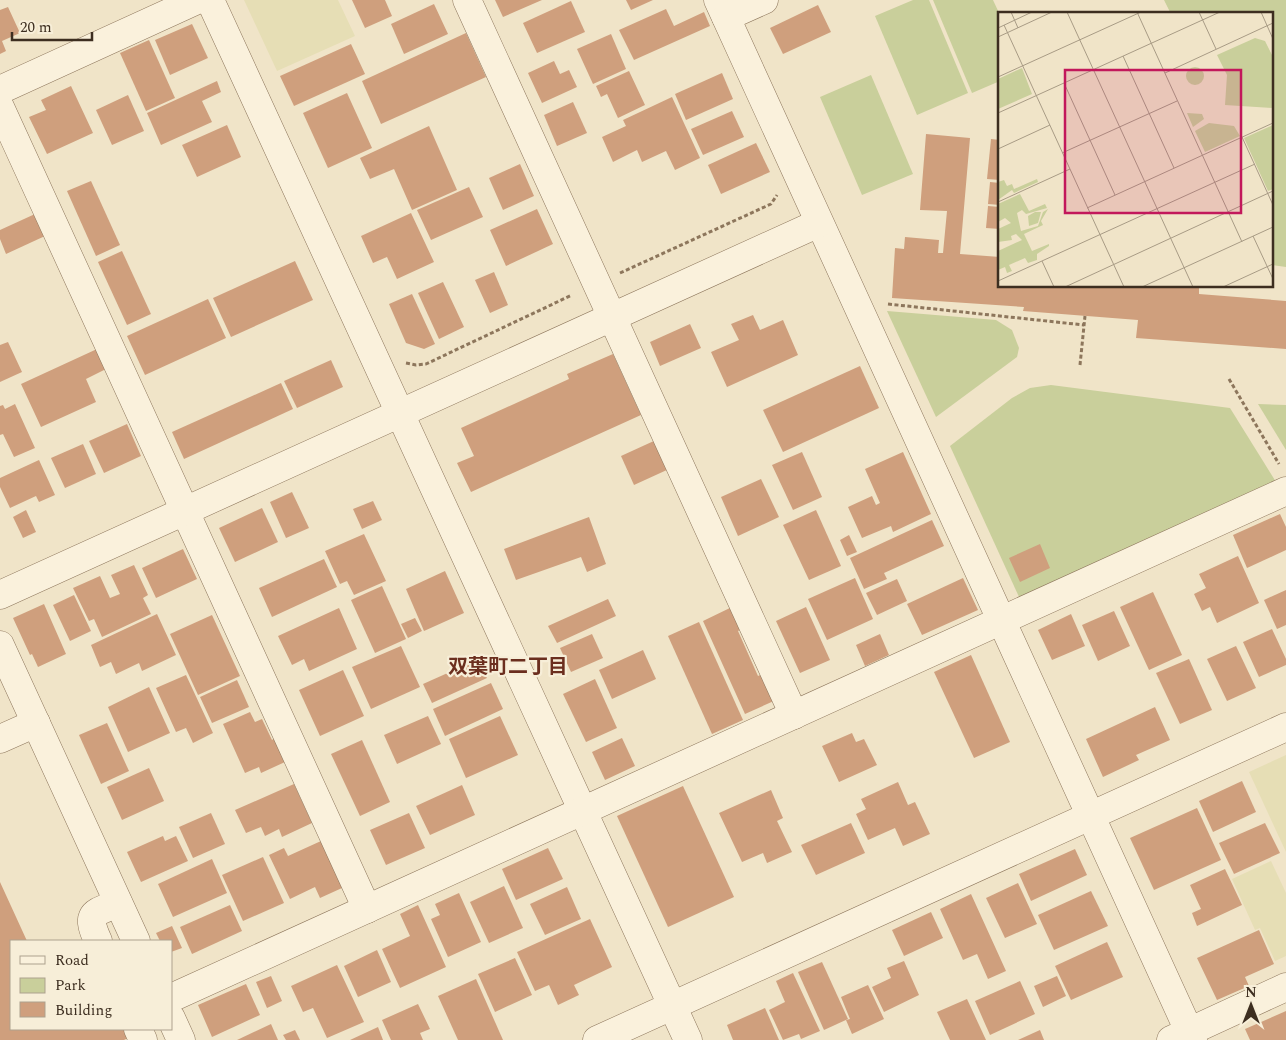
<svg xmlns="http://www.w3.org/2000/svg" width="1286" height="1040" font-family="Spectral,'Noto Sans JP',serif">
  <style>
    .farmland { fill: #e6deb5 }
    .green { fill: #c9cf9b }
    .building { fill: #cf9f7d }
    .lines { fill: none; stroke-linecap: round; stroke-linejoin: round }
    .minor-casing { stroke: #8d765c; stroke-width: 29 }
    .path { stroke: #8d765c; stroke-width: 3; stroke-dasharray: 4 2.5; stroke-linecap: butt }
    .minor { stroke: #faf1dc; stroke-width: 28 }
    .labels { text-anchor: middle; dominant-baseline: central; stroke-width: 4.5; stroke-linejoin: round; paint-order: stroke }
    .neighbourhood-label { font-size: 20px; font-weight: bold; fill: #6b2e1e; stroke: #f7eed8 }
    .inset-road { fill: none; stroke: #a89b85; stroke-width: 1 }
    .view { fill: #c2185b; fill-opacity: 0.15; stroke: #c2185b; stroke-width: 2.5 }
    .inset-edge { fill: none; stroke: #3d2e20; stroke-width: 2.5 }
  </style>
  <rect width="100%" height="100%" fill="#f0e4c8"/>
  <g class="farmland">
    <path d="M244 0H338L355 36 277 71Z"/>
    <path d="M1286 755V852L1249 772Z"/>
    <path d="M1271 861 1286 893V956L1275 961 1260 928 1255 930 1232 879Z"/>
  </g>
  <g class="green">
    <path d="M913 0H929L968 93 917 115 875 16Z"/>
    <path d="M933 0H993L1000 15V81L972 93Z"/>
    <path d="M1164 0H1286V267L1272 265V14H1171Z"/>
    <path d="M871 75 913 174 862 195 820 97Z"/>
    <path d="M887 311 996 320 1012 330 1019 348 1017 357 936 417Z"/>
    <path d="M1051 385 1230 408 1276 482 1020 599 950 446 1012 398 1030 388Z"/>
    <path d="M1258 404 1286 405V450Z"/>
  </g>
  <g class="building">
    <path d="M352 0H385L392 16 365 28Z"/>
    <path d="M495 0H542L503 17Z"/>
    <path d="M626 0H653L631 10Z"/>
    <path d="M571 1 585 32 537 53 523 23Z"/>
    <path d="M434 4 448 34 404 54 391 24Z"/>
    <path d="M818 5 831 32 783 54 770 28Z"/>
    <path d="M8 7 20 33 2 41 6 51 0 54V10Z"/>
    <path d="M666 9 674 26 704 12 710 26 634 60 619 30Z"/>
    <path d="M192 24 208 58 170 75 155 40Z"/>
    <path d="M466 33 486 77 381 124 362 81Z"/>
    <path d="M611 34 626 69 593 84 577 49Z"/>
    <path d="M149 40 175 98 146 111 120 53Z"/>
    <path d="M351 44 365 74 294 106 280 76Z"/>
    <path d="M554 61 560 74 569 70 577 87 542 103 528 73Z"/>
    <path d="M629 71 645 105 618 118 607 94 601 97 596 86Z"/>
    <path d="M722 73 733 99 686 120 675 94Z"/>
    <path d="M217 81 221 92 202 101 212 122 161 145 147 113Z"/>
    <path d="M71 86 93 133 47 154 29 117 46 110 41 100Z"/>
    <path d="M347 93 372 148 328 168 303 113Z"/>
    <path d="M128 95 144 131 112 145 96 110Z"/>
    <path d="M672 97 700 158 675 170 666 151 642 162 637 150 613 162 602 137 626 126 623 120Z"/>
    <path d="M573 102 587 133 557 146 544 115Z"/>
    <path d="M732 111 744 137 703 155 691 129Z"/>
    <path d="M227 125 241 157 197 177 182 145Z"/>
    <path d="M429 126 457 190 412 210 394 169 370 179 360 158Z"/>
    <path d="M926 134 970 138 960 254 1000 257V286H1199V294L1286 301V349L1136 338 1138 320 1023 311 1024 307 892 298 895 248 904 249 905 237 939 240 938 253H943L947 211 920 210Z"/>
    <path d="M991 139 1000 140V180L987 179Z"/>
    <path d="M756 143 770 172 721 194 708 165Z"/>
    <path d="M520 164 534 196 503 210 489 178Z"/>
    <path d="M91 181 120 245 96 256 67 191Z"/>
    <path d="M990 182 1000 183V205L988 204Z"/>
    <path d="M469 187 483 217 431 240 417 210Z"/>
    <path d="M988 206 1000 207V229L986 228Z"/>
    <path d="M537 209 553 244 506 266 490 230Z"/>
    <path d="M411 213 434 262 397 279 387 257 373 263 361 236Z"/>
    <path d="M35 214 45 236 6 254 0 239V230Z"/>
    <path d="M122 251 151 314 127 325 98 262Z"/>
    <path d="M295 261 313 300 231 337 213 298Z"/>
    <path d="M494 272 508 305 490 313 475 280Z"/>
    <path d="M443 282 464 327 439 339 418 293Z"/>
    <path d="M412 294 435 344 424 349 406 343 389 304Z"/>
    <path d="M208 299 226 338 145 375 127 336Z"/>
    <path d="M753 315 760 330 783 320 798 355 727 387 711 352 739 340 731 324Z"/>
    <path d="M690 324 701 348 660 366 650 342Z"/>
    <path d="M8 342 22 372 0 382V345Z"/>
    <path d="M97 349 106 369 86 379 96 402 41 427 21 384Z"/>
    <path d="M613 354 641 415 471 492 457 463 474 456 461 428 569 379 567 374Z"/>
    <path d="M331 360 343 387 297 408 284 381Z"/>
    <path d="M860 366 879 408 783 452 763 410Z"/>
    <path d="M281 383 293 409 184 459 172 432Z"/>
    <path d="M15 404 35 448 14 457 3 434 0 435V406L3 405 5 409Z"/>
    <path d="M127 424 141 456 104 473 89 441Z"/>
    <path d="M656 440 669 469 634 485 621 456Z"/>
    <path d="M83 444 96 474 65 488 51 458Z"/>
    <path d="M802 452 822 497 793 510 772 465Z"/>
    <path d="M903 452 931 514 893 532 891 526 862 538 848 507 872 496 876 505 880 503 865 469Z"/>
    <path d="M39 460 55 495 39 502 36 496 10 508 0 487V478Z"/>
    <path d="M761 479 779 517 738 536 721 497Z"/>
    <path d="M292 492 309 528 286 538 270 502Z"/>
    <path d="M373 501 382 520 362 529 353 509Z"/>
    <path d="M262 508 278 542 235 562 219 528Z"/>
    <path d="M26 510 36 532 23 538 13 517Z"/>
    <path d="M816 510 841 566 809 580 783 525Z"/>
    <path d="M1280 514 1286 527V550L1247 568 1233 535Z"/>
    <path d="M589 517 606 564 587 572 581 557 516 580 504 549Z"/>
    <path d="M932 520 944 546 884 573 887 579 864 589 850 558Z"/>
    <path d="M364 534 386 581 354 595 347 581 340 584 325 551Z"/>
    <path d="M849 535 857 552 847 556 840 540Z"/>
    <path d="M1040 544 1050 568 1020 582 1009 558Z"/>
    <path d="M183 549 197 579 156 598 142 568Z"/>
    <path d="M1238 556 1259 603 1217 623 1210 607 1202 611 1194 594 1206 588 1199 574Z"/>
    <path d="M324 559 337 587 272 617 259 588Z"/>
    <path d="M134 565 148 595 143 598 151 614 102 637 94 619 89 621 73 588 100 576 110 598 120 594 111 575Z"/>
    <path d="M445 571 464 613 424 631 406 589Z"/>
    <path d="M855 578 873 619 827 640 808 599Z"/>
    <path d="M963 578 978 610 922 635 907 604Z"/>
    <path d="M897 579 907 601 877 615 866 593Z"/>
    <path d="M382 586 406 639 375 653 351 600Z"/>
    <path d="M1286 590V625L1277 629 1264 600Z"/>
    <path d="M1153 592 1182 655 1149 670 1120 607Z"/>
    <path d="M74 595 91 631 70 641 53 605Z"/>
    <path d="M608 599 616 616 557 643 548 626Z"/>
    <path d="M44 604 66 654 38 667 32 654 30 655 13 618Z"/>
    <path d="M734 606 744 628 738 631 758 676 764 673 776 700 745 714 703 621Z"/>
    <path d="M806 607 830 660 800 673 776 621Z"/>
    <path d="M339 608 357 649 309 671 304 659 292 665 278 636Z"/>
    <path d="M1114 611 1130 646 1098 661 1082 625Z"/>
    <path d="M157 614 176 655 142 671 139 663 116 674 111 662 100 667 91 645Z"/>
    <path d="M1071 614 1085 646 1052 660 1038 630Z"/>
    <path d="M212 615 240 676 198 695 170 634Z"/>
    <path d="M415 618 422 631 408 638 401 624Z"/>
    <path d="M699 622 743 720 712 734 668 636Z"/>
    <path d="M1272 629 1286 659V665L1259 677 1243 642Z"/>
    <path d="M592 634 603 658 571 672 560 648Z"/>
    <path d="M880 634 889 655 865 666 856 645Z"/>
    <path d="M401 646 420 687 371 709 352 667Z"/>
    <path d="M1236 646 1256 688 1227 701 1207 659Z"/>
    <path d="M643 650 656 679 612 699 599 670Z"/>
    <path d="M971 655 1010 742 974 758 934 672Z"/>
    <path d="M479 659 487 678 432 703 423 684Z"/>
    <path d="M1189 659 1212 710 1180 724 1156 673Z"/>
    <path d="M343 670 364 716 320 736 299 690Z"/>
    <path d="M186 675 213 733 193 743 186 728 176 732 156 688Z"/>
    <path d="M595 679 617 728 586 742 563 694Z"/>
    <path d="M237 680 249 707 212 723 200 697Z"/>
    <path d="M491 683 503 709 445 736 433 709Z"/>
    <path d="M149 687 170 733 128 752 108 707Z"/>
    <path d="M1155 707 1170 740 1136 755 1139 760 1103 777 1086 739Z"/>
    <path d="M250 712 255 722 262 719 272 740 275 738 285 762 261 773 259 767 245 773 223 724Z"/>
    <path d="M428 716 441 744 397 764 384 735Z"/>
    <path d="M500 716 518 755 466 778 449 739Z"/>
    <path d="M107 723 129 771 101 784 79 735Z"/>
    <path d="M852 733 856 742 864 739 877 765 839 782 822 746Z"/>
    <path d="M622 738 635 766 605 780 592 752Z"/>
    <path d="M362 740 390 802 360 816 331 754Z"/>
    <path d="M149 768 164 801 122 820 107 787Z"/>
    <path d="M1242 781 1256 812 1213 832 1199 801Z"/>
    <path d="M898 782 908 805 915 802 930 834 903 846 895 828 868 840 856 814 866 809 861 799Z"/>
    <path d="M294 784 312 823 282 837 279 829 265 836 261 827 246 833 235 810Z"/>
    <path d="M462 785 475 815 430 835 416 806Z"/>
    <path d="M683 786 734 897 668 927 617 816Z"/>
    <path d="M771 790 783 818 777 821 792 852 767 863 763 853 742 862 719 813Z"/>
    <path d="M1197 808 1221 860 1154 890 1130 838Z"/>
    <path d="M211 813 225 844 193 858 179 827Z"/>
    <path d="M409 813 425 848 386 865 370 830Z"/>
    <path d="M851 823 865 853 816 875 801 845Z"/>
    <path d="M1265 823 1280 853 1234 874 1219 843Z"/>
    <path d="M163 836 165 841 176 836 188 861 141 882 127 852Z"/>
    <path d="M321 841 342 888 320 898 315 887 290 899 269 855 284 848 288 856Z"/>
    <path d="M548 848 563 879 516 900 502 869Z"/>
    <path d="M1075 849 1087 875 1031 901 1019 874Z"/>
    <path d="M263 857 284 903 243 921 222 875Z"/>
    <path d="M212 859 227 893 173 917 158 884Z"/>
    <path d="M1225 869 1242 905 1197 926 1192 913 1201 909 1190 885Z"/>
    <path d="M0 882 27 941H11V1029H129L132 1036 124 1040H0Z"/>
    <path d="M1018 883 1037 924 1005 938 986 898Z"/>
    <path d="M504 886 523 928 489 943 470 902Z"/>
    <path d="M567 887 581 919 545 935 530 904Z"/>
    <path d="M1091 891 1108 926 1054 950 1038 915Z"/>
    <path d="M459 893 481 942 448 957 431 919 440 915 435 904Z"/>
    <path d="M971 894 1006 971 988 979 977 954 963 960 940 909Z"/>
    <path d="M230 905 242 931 192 954 180 927Z"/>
    <path d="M418 905 446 967 400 988 382 949 410 936 400 914Z"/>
    <path d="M931 912 943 938 904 956 892 930Z"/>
    <path d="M590 919 612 967 574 985 579 995 558 1005 549 985 535 991 517 952Z"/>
    <path d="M172 926 182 948 171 952V941H160L156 933Z"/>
    <path d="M1259 930 1274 964 1245 977 1249 986 1217 1000 1197 958Z"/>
    <path d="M1107 942 1123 977 1071 1000 1055 966Z"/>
    <path d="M377 950 391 982 358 997 344 966Z"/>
    <path d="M515 958 532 995 495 1012 478 974Z"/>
    <path d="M904 961 919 995 884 1012 872 987 891 978 887 968Z"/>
    <path d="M822 962 848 1019 824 1030 798 972Z"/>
    <path d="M337 965 364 1022 327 1038 313 1008 303 1012 291 986Z"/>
    <path d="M793 973 820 1031 801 1039 799 1034 783 1040 769 1010 785 1002 776 981Z"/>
    <path d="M271 976 282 1001 267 1008 256 982Z"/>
    <path d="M1057 976 1066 996 1043 1007 1034 986Z"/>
    <path d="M476 979 503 1040H458L438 996Z"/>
    <path d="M1020 981 1035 1014 990 1035 975 1001Z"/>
    <path d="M246 984 260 1015 212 1037 198 1005Z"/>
    <path d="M868 985 884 1019 852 1034 846 1020 850 1019 841 997Z"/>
    <path d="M967 999 986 1040H950L937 1012Z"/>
    <path d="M418 1004 430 1029 420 1033 423 1040H391L382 1020Z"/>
    <path d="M765 1008 779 1040H733L727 1025Z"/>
    <path d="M1286 1011V1040H1250L1245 1029Z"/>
    <path d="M271 1024 278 1040H237Z"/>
    <path d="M378 1027 383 1040H350Z"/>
    <path d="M295 1030 300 1040H286L283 1035Z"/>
    <path d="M1040 1030 1044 1040H1018Z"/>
  </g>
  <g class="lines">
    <defs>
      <g id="minor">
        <path d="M210 0 688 1040"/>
        <path d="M467 0 794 715"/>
        <path d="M718 0 1193 1040"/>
        <path d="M726 17 764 0"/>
        <path d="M0 90 197 0"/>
        <path d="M0 107 367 909"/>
        <path d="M0 595 819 223"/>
        <path d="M0 645 136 941"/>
        <path d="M0 739 36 723"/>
        <path d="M98 941C85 912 93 914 118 903"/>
        <path d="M171 998 1286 491"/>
        <path d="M171 1018 181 1040"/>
        <path d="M138 1029 143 1040"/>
        <path d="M597 1040 1286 727"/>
        <path d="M1171 1040 1286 987"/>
      </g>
    </defs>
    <use href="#minor" class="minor-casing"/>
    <g class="path">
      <path d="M620 273 771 204 777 195"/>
      <path d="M888 304 1084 325"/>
      <path d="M406 363 416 365 426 364 572 295"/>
      <path d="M1080 365 1085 316"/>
      <path d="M1229 379 1279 464"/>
    </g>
    <use href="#minor" class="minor"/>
  </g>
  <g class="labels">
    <g class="neighbourhood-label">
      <text x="508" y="667">双葉町二丁目</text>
    </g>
  </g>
  <g transform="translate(998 12)">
    <rect width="275" height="275" fill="#f0e4c8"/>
    <path d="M257 26 267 29 275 45V96L227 93 229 63 219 43ZM188 64a9 9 0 1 1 18 0a9 9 0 1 1-18 0ZM24 56 34 82 0 97V67ZM189 101 204 102 206 107 195 115ZM211 111 236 114 242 124 207 140 197 119ZM275 113V177L270 179 246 126ZM39 167 40 170 16 181 14 178 0 188V170L6 168 9 174 14 172 16 177ZM22 182 31 199 47 192 49 196 28 202 24 198 19 201 23 219 40 214 45 200 50 197 43 209 45 213 26 222 34 239 51 232V234L39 242V248L30 251 27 246 11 253 14 259 9 261 7 255 0 258V239L24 228 18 222 13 224 14 228 0 230V217L13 211 7 206 0 210V192ZM37 200H43L40 211 31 214 30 204Z" fill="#c9cf9b"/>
    <path class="inset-road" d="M13 0 20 16M69 0 195 275M139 0 244 230M201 0 218 37M263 0 275 27M6 13 126 275M0 16 34 0M0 25 54 0M125 44 176 156M167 61 275 11M0 65 143 0M66 71 117 183M0 101 222 0M244 125 275 193M0 137 52 113M64 141 179 89M0 190 72 157M89 196 275 111M255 224 275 267M44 249 56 275M0 269 257 152M67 275 275 179M144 275 275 215M225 275 275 252"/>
    <path class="view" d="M67 58H243V201H67Z"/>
    <rect width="275" height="275" class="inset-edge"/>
  </g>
  <rect x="10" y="940" width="162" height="90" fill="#f7eed8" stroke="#ada18e"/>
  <rect x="20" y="956" width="25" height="8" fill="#faf1dc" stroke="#ada18e"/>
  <text x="55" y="965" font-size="15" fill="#3d2e20">Road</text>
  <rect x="20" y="978" width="25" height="15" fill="#c9cf9b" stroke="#ada18e"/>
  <text x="55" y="990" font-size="15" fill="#3d2e20">Park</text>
  <rect x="20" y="1002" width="25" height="15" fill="#cf9f7d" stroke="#ada18e"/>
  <text x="55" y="1015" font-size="15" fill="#3d2e20">Building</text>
  <g transform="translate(1251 1005)" stroke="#f7eed8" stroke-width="4" paint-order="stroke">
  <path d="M0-4L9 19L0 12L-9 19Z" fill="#3d2e20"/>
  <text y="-8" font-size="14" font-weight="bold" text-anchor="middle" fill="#3d2e20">N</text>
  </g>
  <path d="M12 32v8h80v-8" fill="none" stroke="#3d2e20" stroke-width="2.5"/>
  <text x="20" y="32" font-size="15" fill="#3d2e20" stroke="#f7eed8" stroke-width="4" paint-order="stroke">20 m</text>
</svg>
